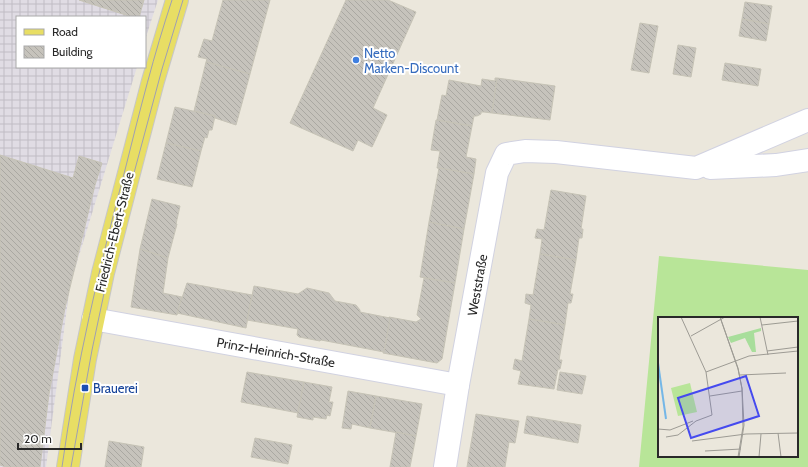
<svg xmlns="http://www.w3.org/2000/svg" width="808" height="467" font-family="Cabin,sans-serif">
  <style>
    .industrial { fill: url(#industrial-grid) }
    .pitch { fill: #b8e598; fill-rule: evenodd }
    .building { fill: url(#building-back-hatch); stroke: #c6c3b6 }
    .lines { fill: none; stroke-linecap: round; stroke-linejoin: round }
    .minor-casing { stroke: #d1d2e1; stroke-width: 24 }
    .major-casing { stroke: #c7c7c7; stroke-width: 24 }
    .minor { stroke: #fff; stroke-width: 22 }
    .major { stroke: #e8de64; stroke-width: 22 }
    .tram { stroke: #9f9fb3; stroke-width: 1 }
    .shop-dot { fill: #3f7fe0; stroke: #fff; stroke-width: 1.5 }
    .transit-dot { fill: #1a4fb4; stroke: #fff; stroke-width: 1.5 }
    .labels { text-anchor: middle; dominant-baseline: central; stroke-width: 4; stroke-linejoin: round; paint-order: stroke }
    .shop-label { font-size: 13px; fill: #366cbe; stroke: #fff; text-anchor: start }
    .street-label { font-size: 13px; fill: #292929; stroke: #fff }
    .transit-label { font-size: 13px; fill: #164399; stroke: #fff; text-anchor: start }
    .inset-river { fill: none; stroke: #75b7e7; stroke-width: 2 }
    .inset-road { fill: none; stroke: #9d9b94; stroke-width: 1 }
    .view { fill: #454aef; fill-opacity: 0.15; stroke: #454aef; stroke-width: 2 }
    .inset-edge { fill: none; stroke: #292929; stroke-width: 2 }
  </style>
  <defs>
    <pattern id="industrial-grid" width="8" height="8" patternUnits="userSpaceOnUse"><rect width="8" height="8" fill="#e0dce4"/><path d="M0 4h8M4 0v8" fill="none" stroke="#c0bdc4"/></pattern>
    <pattern id="building-back-hatch" width="6" height="6" patternUnits="userSpaceOnUse"><rect width="6" height="6" fill="#c6c3bc"/><path d="M-1 5l2 2M0 0l6 6M5-1l2 2" fill="none" stroke="#aaa8a2"/></pattern>
  </defs>
  <rect width="100%" height="100%" fill="#ebe7dc"/>
  <path class="industrial" d="M0 0H158L145 40V17H17V67H137L70 285 46 467H0Z"/>
  <path class="pitch" d="M659 256 808 270V467H639ZM659 318H797V456H659Z"/>
  <g class="building">
    <path d="M79 0H144L139 17H132Z"/>
    <path d="M223 0H270L250 74 206 62 207 59 198 57 204 39 212 41Z"/>
    <path d="M346 0H388L416 12 373 108 387 115 372 147 358 140 353 151 290 123Z"/>
    <path d="M745 2 772 6 769 24 742 19Z"/>
    <path d="M742 19 769 24 766 41 739 36Z"/>
    <path d="M640 23 658 26 649 73 631 70Z"/>
    <path d="M678 45 696 48 691 77 673 74Z"/>
    <path d="M206 62 250 74 236 125 215 118V116L194 111Z"/>
    <path d="M725 63 761 69 758 86 722 80Z"/>
    <path d="M495 78H497L492 113 484 112H481V114L477 116H474L472 126 437 120 442 95 446 96 449 80 481 86 482 79 495 81Z"/>
    <path d="M497 78 555 86 550 120 492 113Z"/>
    <path d="M175 107 215 116 212 130H209L207 138 205 137 201 151 166 143Z"/>
    <path d="M436 120 472 126 466 157 476 159 474 174 437 168 440 151 431 150Z"/>
    <path d="M166 143 201 151 192 187 157 179Z"/>
    <path d="M0 155 73 178 79 156 102 163 95 185 65 308 49 394 40 467H6L0 465Z"/>
    <path d="M439 168 474 174 464 229 429 222Z"/>
    <path d="M551 190 586 196 581 229H583L582 238H579L576 260 540 254 542 239 535 238 537 229 544 230Z"/>
    <path d="M152 199 180 206 176 224H177L168 258 140 249Z"/>
    <path d="M429 222 464 229 455 283 420 277Z"/>
    <path d="M140 249 168 258 163 293 182 297 177 315 131 307Z"/>
    <path d="M540 254 576 260 570 294H573L571 303H568L565 325 529 319 531 305 525 303 526 294 533 295Z"/>
    <path d="M424 278 455 283 442 359 437 363 383 353 389 317 416 322 421 319 417 315Z"/>
    <path d="M187 283 252 295 246 328 177 313Z"/>
    <path d="M254 286 298 294 307 288 329 293 335 301 356 305 360 310V312L390 318 384 352 321 340 320 341 299 337 297 335 298 329 247 320Z"/>
    <path d="M529 319 565 325 559 360H562L560 369H558L554 389 518 384 521 371 513 369 515 359 522 361Z"/>
    <path d="M247 372 304 382 298 413 241 402Z"/>
    <path d="M560 372 586 376 582 394 557 390Z"/>
    <path d="M304 382 332 387 329 402H333L330 416 327 415 326 419 313 417V420L297 417Z"/>
    <path d="M348 391 376 396 370 428 352 424 351 429 342 428Z"/>
    <path d="M376 396 422 404 416 436 370 428Z"/>
    <path d="M476 414 519 421 515 443 509 442 505 467H467Z"/>
    <path d="M527 416 581 425 578 443 524 433Z"/>
    <path d="M396 432 416 436 410 467H390Z"/>
    <path d="M255 438 292 445 288 464 251 457Z"/>
    <path d="M109 441 144 447 141 467H105Z"/>
  </g>
  <g class="lines">
    <defs>
      <g id="minor">
        <path d="M710 168 776 165 808 160"/>
        <path d="M93 319 458 385"/>
        <path d="M445 467 458 385 497 173 506 154 525 151 556 152 696 168 808 120"/>
      </g>
      <path id="major" d="M68 467 85 359 103 273 153 81 177 0"/>
    </defs>
    <use href="#minor" class="minor-casing"/>
    <use href="#major" class="major-casing"/>
    <use href="#minor" class="minor"/>
    <use href="#major" class="major"/>
    <g class="tram">
      <path d="M62 467C76 365 100 265 126 166 140 110 154 54 172 0"/>
      <path d="M71 467 92 350 113 251 162 69 183 0"/>
    </g>
  </g>
  <circle class="shop-dot" cx="356" cy="60" r="4"/>
  <rect class="transit-dot" x="81" y="384" width="8" height="8" rx="2"/>
  <g class="labels">
    <g class="shop-label">
      <text x="364" y="53">Netto<tspan x="364" dy="15">Marken-Discount</tspan></text>
    </g>
    <g class="street-label">
      <text transform="translate(114 232) rotate(-76)">Friedrich-Ebert-Straße</text>
      <text transform="translate(477 285) rotate(-80)">Weststraße</text>
      <text transform="translate(276 352) rotate(10)">Prinz-Heinrich-Straße</text>
    </g>
    <g class="transit-label">
      <text x="93" y="388">Brauerei</text>
    </g>
  </g>
  <g transform="translate(658 317)">
    <rect width="140" height="140" fill="#ebe7dc"/>
    <path d="M103 11V14L96 16 98 35H94L87 21 73 26 70 20Z" fill="#a8de9b"/>
    <path d="M32 66 39 95 20 99 13 71Z" fill="#b8e598"/>
    <path class="inset-river" d="M0 46 8 102"/>
    <path class="inset-road" d="M62 0 80 51 84 71 86 108 81 140M62 0 80 52 84 72 85 110 80 140M102 0 110 38M104 8 140 4M33 19 67 0M109 34 140 30M48 55 91 39 140 34M82 58 128 56M52 79 84 74M0 112 12 113 35 104M120 116 123 140M8 120 20 118 38 104 54 98 48 55 23 0M34 124 88 117 140 116M47 134 83 132M101 140 103 117"/>
    <path class="view" d="M88 59 101 99 33 121 20 81Z"/>
    <rect width="140" height="140" class="inset-edge"/>
  </g>
  <rect x="16" y="16" width="130" height="52" fill="#ffffff" stroke="#a9a9a9"/>
  <rect x="24" y="29" width="20" height="6" fill="#e8de64" stroke="#a9a9a9"/>
  <text x="52" y="36" font-size="12" fill="#292929">Road</text>
  <rect x="24" y="46" width="20" height="12" fill="url(#building-back-hatch)" stroke="#a9a9a9"/>
  <text x="52" y="56" font-size="12" fill="#292929">Building</text>
  <path d="M18 443v6h63v-6" fill="none" stroke="#292929" stroke-width="2"/>
  <text x="24" y="443" font-size="12" fill="#292929" stroke="#ffffff" stroke-width="3" paint-order="stroke">20 m</text>
</svg>
